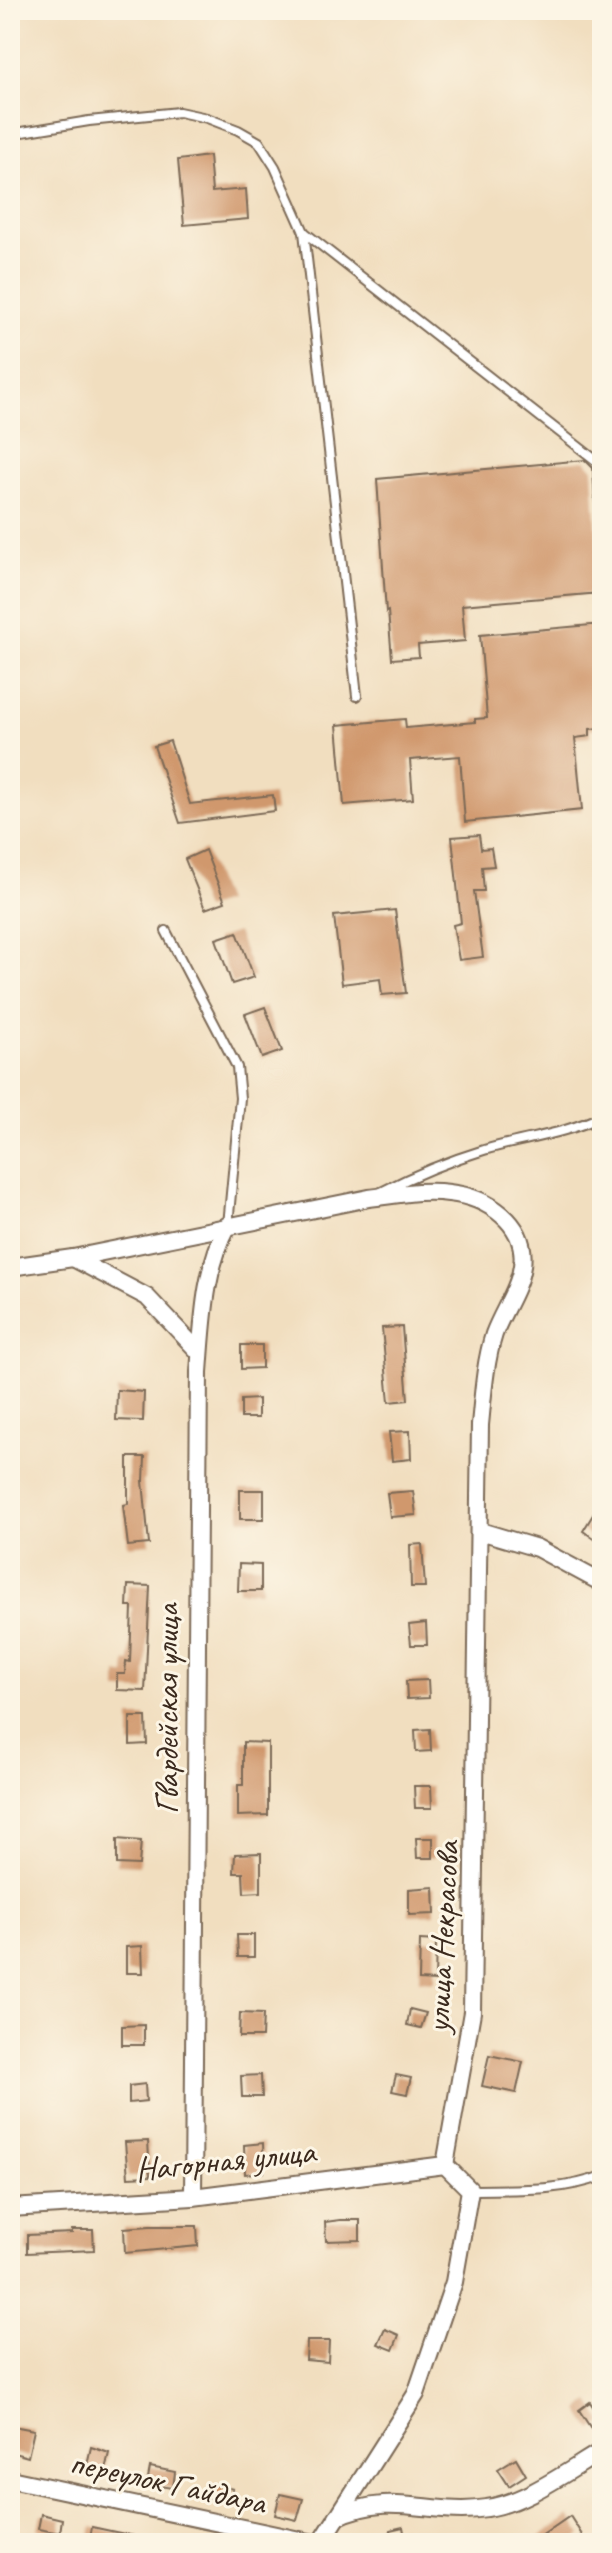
<svg xmlns="http://www.w3.org/2000/svg" width="612" height="2553" font-family="Caveat,sans-serif">
  <style>
    .building { fill: #d0986d }
    .lines { fill: none; stroke-linecap: round; stroke-linejoin: round }
    .service-casing { stroke: #7b6956; stroke-width: 12 }
    .minor-casing { stroke: #7b6956; stroke-width: 20 }
    .service { stroke: #fff; stroke-width: 8 }
    .minor { stroke: #fff; stroke-width: 16 }
    .labels { text-anchor: middle; dominant-baseline: central; stroke-width: 6; stroke-linejoin: round; paint-order: stroke }
    .street-label { font-size: 34px; fill: #3b2a1e; stroke: #fcf5e5 }
  </style>
  <rect width="100%" height="100%" fill="#fcf5e5"/>
  <filter id="ink" filterUnits="userSpaceOnUse"><feTurbulence type="fractalNoise" baseFrequency=".0125" numOctaves="2"/><feDisplacementMap in="SourceGraphic" scale="16" xChannelSelector="R" yChannelSelector="G"/><feConvolveMatrix kernelMatrix="1 2 1 2 8 2 1 2 1" color-interpolation-filters="sRGB"/></filter>
  <filter id="wash" filterUnits="userSpaceOnUse"><feTurbulence type="fractalNoise" baseFrequency=".006" numOctaves="4" result="noise"/><feDisplacementMap in="SourceGraphic" scale="32" xChannelSelector="R" yChannelSelector="G"/><feGaussianBlur stdDeviation="1.8" result="paint"/><feColorMatrix in="noise" values="0 0 0 0 0 0 0 0 0 0 0 0 0 0 0 0 0 1.4 0 .05"/><feComposite in="paint" operator="in"/></filter>
  <g filter="url(#wash)">
    <rect width="100%" height="100%" fill="#f1debf"/>
    <g id="blocks">
      <g class="building">
        <path d="M209 156 212 192 246 189 248 219 184 225 178 160Z"/>
        <path d="M585 460 593 468 600 593 462 605 465 641 418 645 419 657 392 659 388 611 386 612 377 479Z"/>
        <path d="M602 624V728L590 729V736L575 738 582 810 465 822 460 756 410 760 413 799 344 805 337 725 405 719 406 728 475 722V719L487 718 480 635Z"/>
        <path d="M170 741 190 804 273 795 275 811 180 823 154 746Z"/>
        <path d="M479 835 481 849 491 848 494 866 482 867 484 891H474L483 957 459 960 453 925 461 923 452 837Z"/>
        <path d="M205 850 225 902 205 909 185 859Z"/>
        <path d="M395 910 406 993 382 995 380 979 342 984 334 916Z"/>
        <path d="M237 932 254 977 232 984 216 939Z"/>
        <path d="M265 1007 282 1051 262 1058 245 1014Z"/>
        <path d="M402 1327 408 1400 389 1402 382 1328Z"/>
        <path d="M241 1345H262V1368L241 1369Z"/>
        <path d="M117 1390 144 1392 143 1421 116 1420Z"/>
        <path d="M258 1399V1418H241V1400Z"/>
        <path d="M410 1431 411 1459 392 1461 389 1432Z"/>
        <path d="M128 1457H145L144 1481H143L149 1544 128 1546 123 1505 128 1504Z"/>
        <rect x="240" y="1490" width="24" height="29"/>
        <path d="M413 1491 416 1515 390 1517 387 1493Z"/>
        <path d="M602 1500V1544L583 1531Z"/>
        <path d="M422 1544 425 1587H411L410 1545Z"/>
        <path d="M239 1564 261 1565V1591H238Z"/>
        <path d="M128 1585 150 1586 145 1691 117 1690V1674H125L126 1661 130 1662 132 1607H127Z"/>
        <path d="M426 1623 427 1645H411L409 1625Z"/>
        <path d="M428 1680 429 1698 407 1699 406 1681Z"/>
        <path d="M130 1717H146L147 1744 130 1745Z"/>
        <path d="M430 1729 431 1751 416 1752 415 1730Z"/>
        <path d="M243 1742 268 1743V1815L238 1816V1785H243Z"/>
        <path d="M414 1786H431L432 1808H415Z"/>
        <path d="M416 1838H433V1858H417Z"/>
        <path d="M117 1839 141 1841 139 1865 117 1864Z"/>
        <path d="M261 1853V1892L244 1893 243 1873H234L235 1854Z"/>
        <path d="M434 1887 435 1914 409 1915V1889Z"/>
        <path d="M237 1935H254V1957H238Z"/>
        <path d="M420 1940 436 1941 435 1981 419 1980Z"/>
        <path d="M142 1946 143 1973H126V1947Z"/>
        <path d="M410 2009 426 2013 421 2028 407 2025Z"/>
        <path d="M240 2013 263 2014 262 2037H239Z"/>
        <path d="M144 2025V2045H122V2026Z"/>
        <path d="M489 2055 523 2062 516 2093 482 2086Z"/>
        <path d="M261 2075 262 2097H242L241 2076Z"/>
        <path d="M396 2075 411 2078 407 2094 392 2091Z"/>
        <path d="M145 2084 146 2101 129 2103V2086Z"/>
        <path d="M148 2141 150 2176 128 2177 125 2142Z"/>
        <path d="M263 2143 264 2172 245 2174 244 2145Z"/>
        <path d="M340 2220H360V2240L326 2241 325 2222Z"/>
        <path d="M150 2226H197L198 2246 125 2253 124 2228Z"/>
        <path d="M72 2230H93L94 2250 27 2253V2235L72 2233Z"/>
        <path d="M385 2329 399 2335 393 2350 378 2344Z"/>
        <path d="M307 2341H329L328 2362 306 2360Z"/>
        <path d="M590 2402 602 2420V2424L592 2430 579 2410Z"/>
        <path d="M13 2426 34 2430 28 2457 10 2452Z"/>
        <path d="M91 2447 109 2453 104 2474 86 2469Z"/>
        <path d="M516 2458 526 2475 509 2486 498 2469Z"/>
        <path d="M150 2467 175 2472 173 2488 147 2484Z"/>
        <path d="M212 2484 233 2489 229 2503 209 2498Z"/>
        <path d="M280 2494 303 2499 297 2520 275 2515Z"/>
        <path d="M41 2514 62 2519 60 2533 38 2529Z"/>
        <path d="M570 2516 582 2535 570 2543H531Z"/>
        <path d="M92 2527 139 2537V2543H89Z"/>
        <path d="M403 2527 406 2543H392L390 2530Z"/>
      </g>
    </g>
  </g>
  <g filter="url(#ink)">
    <use href="#blocks" fill-opacity="0" stroke="#7b6956" stroke-width="2"/>
    <g class="lines">
      <defs>
        <g id="service">
          <path d="M10 134 89 121 179 112 207 118 238 130 259 142 275 167 304 232 357 696"/>
          <path d="M304 232 598 462 602 469"/>
          <path d="M166 931 237 1067 240 1098 228 1225"/>
          <path d="M381 1192C414 1175 448 1161 484 1150 524 1138 563 1135 602 1116"/>
          <path d="M470 2190C513 2189 562 2192 602 2176"/>
        </g>
        <g id="minor">
          <path d="M73 1258 147 1297 200 1353"/>
          <path d="M10 1267 73 1258 369 1198C396 1195 422 1189 449 1193 487 1197 528 1223 522 1266 519 1289 502 1312 494 1334 485 1362 483 1395 480 1425L472 2012 445 2165 470 2190 454 2282 416 2394 321 2543"/>
          <path d="M480 1531 537 1548 602 1583"/>
          <path d="M193 2197 199 1372C203 1322 204 1270 228 1225"/>
          <path d="M10 2208 193 2197 445 2165"/>
          <path d="M10 2479 314 2543"/>
          <path d="M337 2517C393 2490 432 2517 487 2508 525 2503 569 2470 602 2451"/>
        </g>
      </defs>
      <use href="#service" class="service-casing"/>
      <use href="#minor" class="minor-casing"/>
      <use href="#service" class="service"/>
      <use href="#minor" class="minor"/>
    </g>
  </g>
  <g class="labels">
    <g class="street-label">
      <text transform="translate(166 1709) rotate(-90)">Гвардейская улица</text>
      <text transform="translate(442 1937) rotate(-87)">улица Некрасова</text>
      <text transform="translate(225 2160) rotate(-6)">Нагорная улица</text>
      <text transform="translate(168 2482) rotate(12)">переулок Гайдара</text>
    </g>
  </g>
  <rect width="612" height="2553" fill="none" stroke="#fcf5e5" stroke-width="40"/>
</svg>
